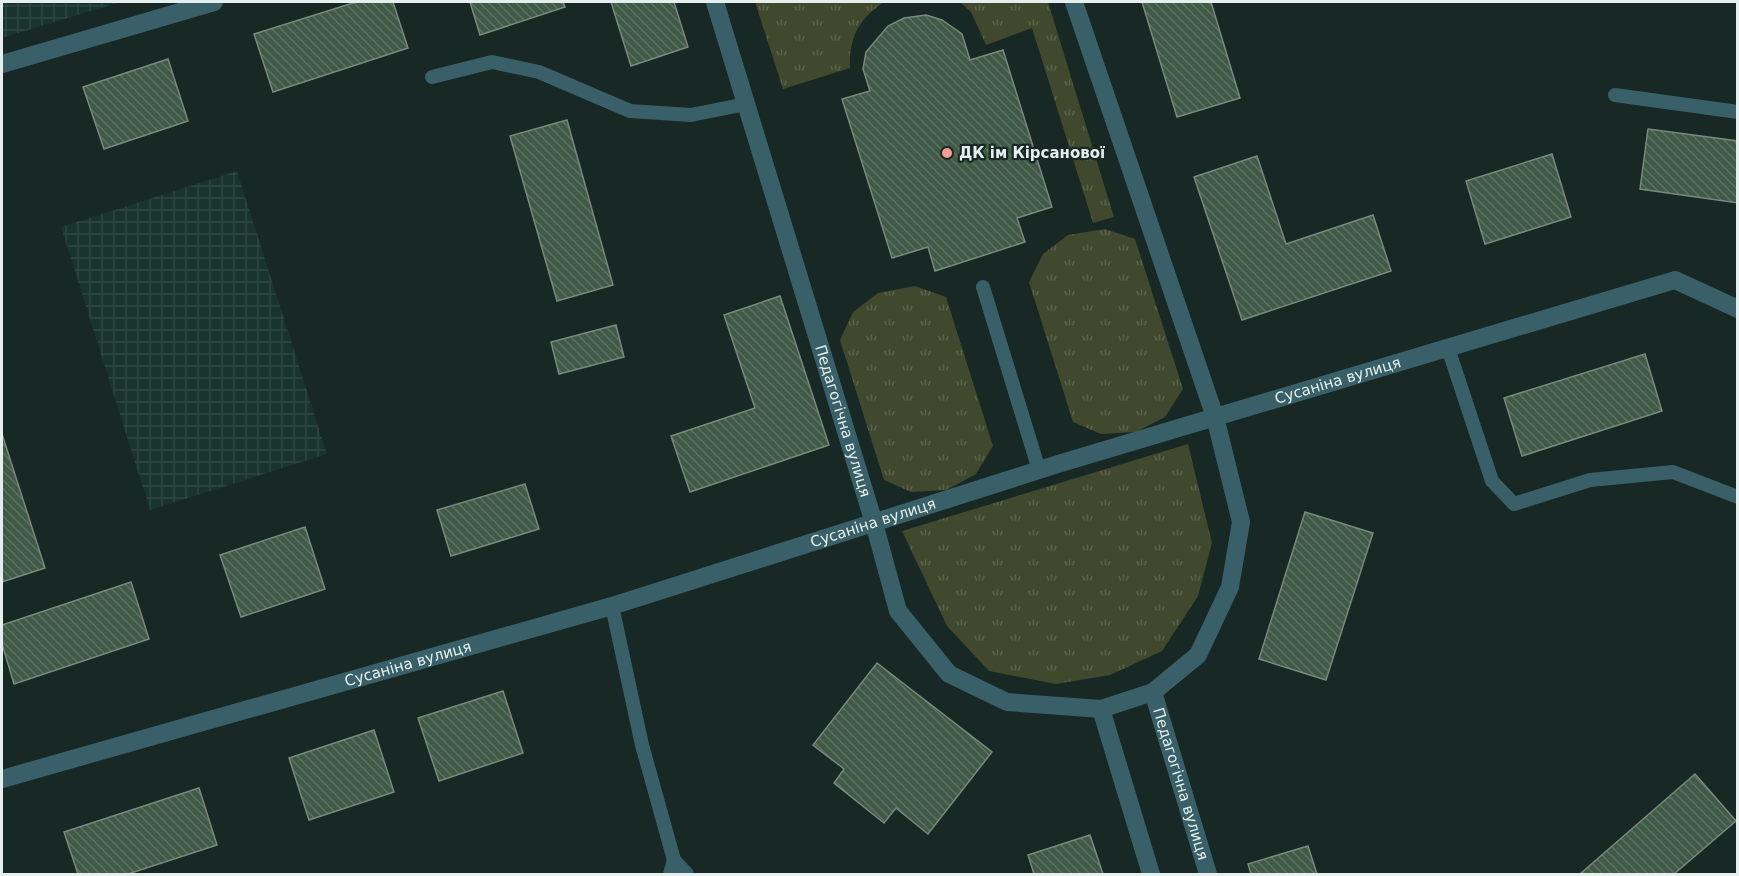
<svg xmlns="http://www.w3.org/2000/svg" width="1739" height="876" font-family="'DejaVu Sans',sans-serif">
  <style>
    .industrial { fill: url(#industrial-grid) }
    .grass { fill: url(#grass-tufts) }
    .building { fill: url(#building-back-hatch); stroke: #7a887d; stroke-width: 1.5 }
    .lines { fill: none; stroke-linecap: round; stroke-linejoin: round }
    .lane { stroke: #396068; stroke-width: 14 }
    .street { stroke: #396068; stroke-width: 18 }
    .poi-dot { fill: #f59d8f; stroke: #172825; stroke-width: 2 }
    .labels { text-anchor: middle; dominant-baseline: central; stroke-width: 4.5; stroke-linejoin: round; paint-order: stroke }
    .poi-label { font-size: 15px; font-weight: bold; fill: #e5f0ee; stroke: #172825; text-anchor: start }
    .street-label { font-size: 15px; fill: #e5f0ee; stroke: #172825 }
  </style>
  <defs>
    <pattern id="industrial-grid" width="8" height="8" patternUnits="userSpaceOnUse" patternTransform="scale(1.5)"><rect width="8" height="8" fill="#19332f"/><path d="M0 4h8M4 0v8" fill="none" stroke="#2f4743"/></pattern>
    <pattern id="grass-tufts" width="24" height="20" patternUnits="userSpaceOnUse" patternTransform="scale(1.5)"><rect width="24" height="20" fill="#40482e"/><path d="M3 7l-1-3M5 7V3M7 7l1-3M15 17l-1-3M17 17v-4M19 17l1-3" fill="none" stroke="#5b634d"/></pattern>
    <pattern id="building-back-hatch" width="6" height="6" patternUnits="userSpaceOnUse" patternTransform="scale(1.5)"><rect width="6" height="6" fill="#405a47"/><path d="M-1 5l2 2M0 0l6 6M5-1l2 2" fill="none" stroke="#5b7262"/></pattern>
  </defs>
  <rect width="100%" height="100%" fill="#172825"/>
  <g class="industrial">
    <path d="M2 2H120L2 38Z"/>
    <path d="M237 171 327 454 150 510 61 227Z"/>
  </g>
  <g class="grass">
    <path d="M755 2H884C859 19 849 37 850 68L783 89Z"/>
    <path d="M960 2H1048L1114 217 1093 223 1032 28 986 45 971 12Z"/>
    <path d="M1105 229 1135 239 1183 389 1165 417 1136 432 1101 434 1073 422 1029 282 1043 254 1068 235Z"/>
    <path d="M915 286 946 297 993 446 976 474 946 490 911 492 884 480 840 340 853 312 878 293Z"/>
    <path d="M1188 444 1212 543 1198 596 1162 651 1110 675 1056 684 989 671 947 626 902 531Z"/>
  </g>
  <g class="building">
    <path d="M356 2H393L408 48 273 92 254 34Z"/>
    <path d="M470 2H563L565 7 480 35Z"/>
    <path d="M611 2H674L688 47 631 66Z"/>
    <path d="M1142 2H1211L1240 98 1177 117Z"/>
    <path d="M926 15 942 20 962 34 970 60 1003 50 1052 207 1017 218 1025 242 935 271 928 247 892 258 842 99 870 91 863 69 866 52 888 26 904 18Z"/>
    <path d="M168 59 188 121 104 149 83 87Z"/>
    <path d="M567 120 613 285 557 301 510 136Z"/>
    <path d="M1648 129 1738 141V203L1640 189Z"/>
    <path d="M1552 154 1571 217 1485 244 1466 181Z"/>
    <path d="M1257 156 1286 244 1373 215 1391 271 1242 320 1194 177Z"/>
    <path d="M780 296 829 445 690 492 671 436 755 408 724 315Z"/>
    <path d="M616 325 624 357 559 374 551 342Z"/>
    <path d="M1645 354 1662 411 1522 456 1504 398Z"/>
    <path d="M2 434 45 568 2 582Z"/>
    <path d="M525 484 539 529 451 556 437 510Z"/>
    <path d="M1305 512 1373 533 1326 680 1259 659Z"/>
    <path d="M305 527 325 589 241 617 220 555Z"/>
    <path d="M131 582 149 639 14 684 2 644V625Z"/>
    <path d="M877 663 992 752 928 834 896 808 884 823 834 783 844 769 813 745Z"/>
    <path d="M503 691 523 753 439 781 418 718Z"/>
    <path d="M374 730 394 792 309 820 289 758Z"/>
    <path d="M1695 774 1736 821 1674 874H1580Z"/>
    <path d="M199 788 217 845 128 874H78L64 832Z"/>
    <path d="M1090 835 1103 874H1034L1028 855Z"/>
    <path d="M1308 846 1317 874H1251L1248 864Z"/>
  </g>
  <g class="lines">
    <g class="lane">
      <path d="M432 77 492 62 539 72 630 111 691 115 746 104"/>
      <path d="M1615 95 1738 112"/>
      <path d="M983 287 1039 470"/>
      <path d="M1448 348 1492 481 1514 504 1590 480 1673 472 1738 497"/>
      <path d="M612 606 642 745 674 860 687 874"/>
      <path d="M670 874 674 860"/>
    </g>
    <g class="street">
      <path id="s1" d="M715 2 874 523 898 611 949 674 1007 702 1101 709 1153 692 1198 655 1230 587 1241 522 1215 417 1074 2"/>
      <path d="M2 64 214 2"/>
      <path id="s2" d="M1153 692 1208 874"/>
      <path d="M1101 709 1151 874"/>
      <path id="s3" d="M2 779 612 606 1058 464 1675 280 1738 309"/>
    </g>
  </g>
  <circle class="poi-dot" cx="947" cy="153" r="6"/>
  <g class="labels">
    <g class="poi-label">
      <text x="959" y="153">ДК ім Кірсанової</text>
    </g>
    <g class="street-label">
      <text stroke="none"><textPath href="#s3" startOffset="1394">Сусаніна вулиця</textPath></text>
      <text stroke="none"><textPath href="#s1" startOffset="438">Педагогічна вулиця</textPath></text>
      <text stroke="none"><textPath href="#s3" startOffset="908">Сусаніна вулиця</textPath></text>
      <text stroke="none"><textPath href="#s3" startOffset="422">Сусаніна вулиця</textPath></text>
      <text stroke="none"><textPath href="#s2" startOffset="96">Педагогічна вулиця</textPath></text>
    </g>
  </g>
  <rect width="1739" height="876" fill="none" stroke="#e5f0ee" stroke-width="6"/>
</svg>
